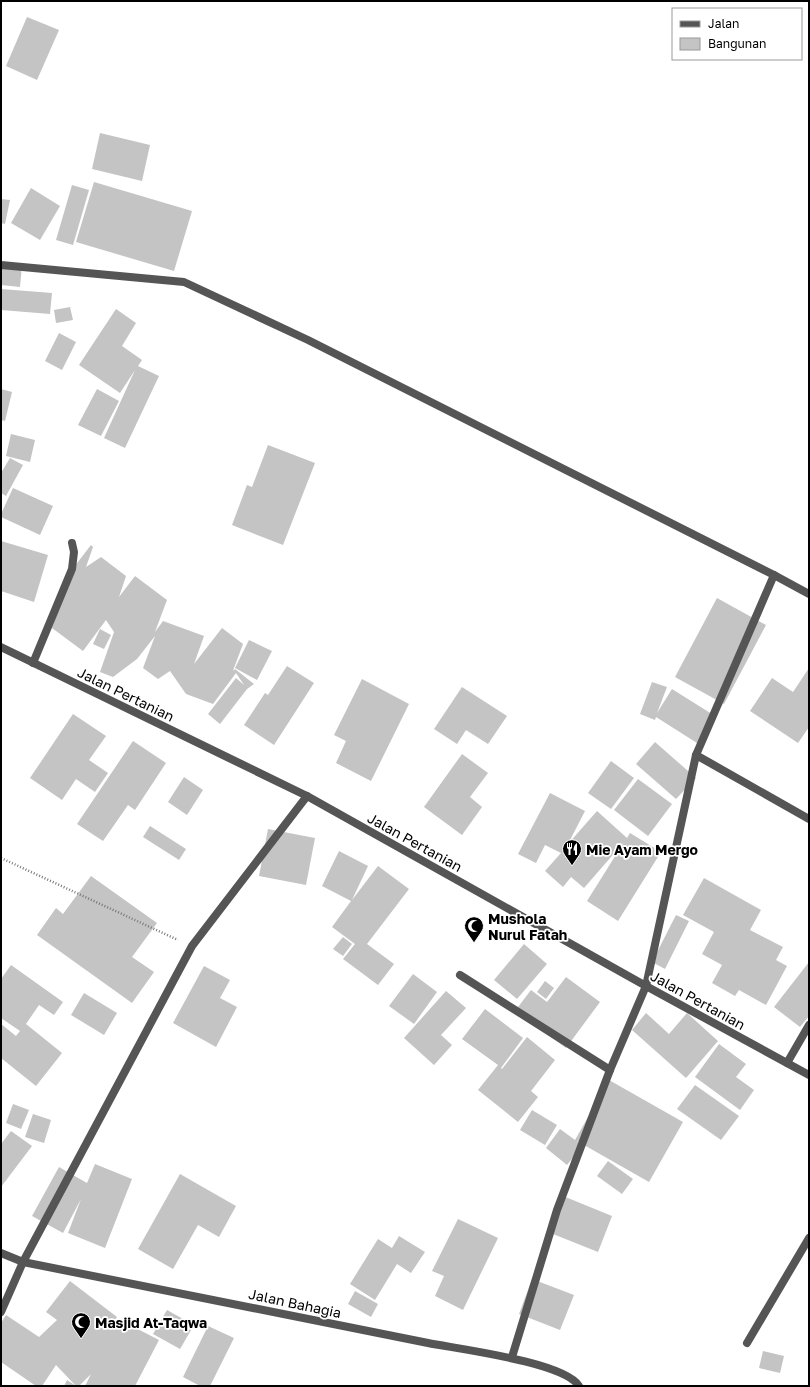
<svg xmlns="http://www.w3.org/2000/svg" width="810" height="1387" font-family="'Golos Text',sans-serif">
  <style>
    .building { fill: #c4c4c4 }
    .lines { fill: none; stroke-linecap: round; stroke-linejoin: round }
    .path { stroke: #777; stroke-width: 2.5; stroke-dasharray: 1 2; stroke-linecap: butt }
    .minor { stroke: #555; stroke-width: 8 }
    .labels { text-anchor: middle; dominant-baseline: central; stroke-width: 3.5; stroke-linejoin: round; paint-order: stroke }
    .street-label { font-size: 14px; fill: #000; stroke: #fff }
    .poi-label { font-size: 14px; font-weight: bold; fill: #000; stroke: #fff; text-anchor: start }
  </style>
  <rect width="100%" height="100%" fill="#fff"/>
  <g class="building">
    <path d="M27 17 59 30 37 80 6 66Z"/>
    <path d="M100 133 150 145 142 181 92 169Z"/>
    <path d="M94 182 192 211 174 271 76 242Z"/>
    <path d="M72 185 89 190 73 245 56 240Z"/>
    <path d="M31 188 60 206 40 240 11 223Z"/>
    <path d="M1 199 10 200 5 224 1 223Z"/>
    <path d="M1 263 22 265 20 287 1 285Z"/>
    <path d="M1 289 52 293 50 314 1 310Z"/>
    <path d="M70 307 73 320 56 323 54 310Z"/>
    <path d="M116 309 136 323 122 346 142 360 138 366 159 376 125 448 104 438 135 370 120 393 79 365Z"/>
    <path d="M59 333 76 342 62 370 45 361Z"/>
    <path d="M1 389 12 392 5 421 1 420Z"/>
    <path d="M97 389 119 401 101 436 78 425Z"/>
    <path d="M11 434 35 440 30 462 6 456Z"/>
    <path d="M268 445 315 463 283 545 232 525 247 485 252 487Z"/>
    <path d="M10 458 23 465 6 496 1 493V473Z"/>
    <path d="M13 488 53 506 40 535 1 517V514Z"/>
    <path d="M1 541 48 555 34 602 1 591Z"/>
    <path d="M91 545 93 547 86 567 101 557 126 576 119 597 135 576 167 600 155 632 163 621 204 636 194 664 222 628 243 644 234 668 233 667 234 668 233 671 235 669 254 684 247 689 220 724 208 714 236 678 244 685 236 673 213 704 186 694 170 671 158 679 143 668 155 636 137 659 113 677 100 672 114 632 106 620 83 651 52 628 74 567Z"/>
    <path d="M717 598 766 625 724 704 675 677Z"/>
    <path d="M100 629 111 635 104 649 93 644Z"/>
    <path d="M249 640 272 651 257 680 235 668Z"/>
    <path d="M287 666 314 683 274 745 244 725 265 693 268 695Z"/>
    <path d="M809 668V727L798 743 750 711 772 678 793 692Z"/>
    <path d="M362 679 409 704 371 781 336 763 346 741 334 735Z"/>
    <path d="M652 682 667 687 657 713 672 689 715 716 697 743 656 717 655 720 640 714Z"/>
    <path d="M462 687 507 716 488 744 466 730 457 744 434 729Z"/>
    <path d="M73 714 106 736 89 760 108 773 95 792 76 779 62 800 30 778Z"/>
    <path d="M133 741 166 763 135 810 128 805 103 841 77 824Z"/>
    <path d="M655 742 696 778 676 799 636 764Z"/>
    <path d="M462 754 488 773 470 797 482 807 462 835 424 807Z"/>
    <path d="M611 761 634 778 611 809 588 793Z"/>
    <path d="M184 777 203 790 187 815 168 802Z"/>
    <path d="M638 779 672 804 648 836 614 810Z"/>
    <path d="M550 793 585 811 568 844 597 811 627 838 630 833 661 852 618 921 587 901 624 842 584 888 571 877 563 887 545 871 561 853 545 845 536 863 518 854Z"/>
    <path d="M150 826 186 849 179 860 143 837Z"/>
    <path d="M268 829 315 838 306 885 259 876Z"/>
    <path d="M339 851 368 866 352 900 378 866 409 889 367 944 394 964 378 985 343 959 355 944 332 927 351 901 322 886Z"/>
    <path d="M91 876 157 923 132 957 154 972 132 1003 37 935 56 908 63 914Z"/>
    <path d="M704 878 761 910 750 930 783 947 776 960 787 966 766 1005 739 990 735 996 712 983 722 965 702 954 714 932 683 915Z"/>
    <path d="M676 915 689 921 665 969 652 962Z"/>
    <path d="M343 937 352 944 343 956 333 949Z"/>
    <path d="M524 944 547 964 517 999 494 980Z"/>
    <path d="M809 962V1016L800 1027 774 1007Z"/>
    <path d="M11 965 63 1002 54 1015 39 1005 26 1024 62 1053 36 1086 1 1058V1024L16 1036 20 1031 1 1018V979Z"/>
    <path d="M204 966 230 980 220 998 237 1007 216 1047 173 1023Z"/>
    <path d="M413 974 437 992 414 1024 389 1006Z"/>
    <path d="M566 977 600 1002 566 1048 515 1011 531 990 547 1002Z"/>
    <path d="M545 981 554 988 546 999 537 992Z"/>
    <path d="M446 991 466 1008 441 1035 452 1045 434 1065 404 1038Z"/>
    <path d="M84 993 117 1013 104 1035 71 1015Z"/>
    <path d="M485 1009 523 1038 501 1068 502 1069 527 1037 555 1060 531 1091 538 1097 518 1122 478 1090 498 1065 462 1039Z"/>
    <path d="M646 1013 669 1034 687 1013 718 1041 686 1078 632 1030Z"/>
    <path d="M719 1044 746 1064 736 1077 754 1090 740 1110 695 1077Z"/>
    <path d="M609 1080 683 1122 649 1182 577 1141 582 1146 567 1165 546 1148 560 1129 575 1140Z"/>
    <path d="M695 1085 739 1116 721 1140 677 1109Z"/>
    <path d="M13 1104 29 1110 21 1129 6 1123Z"/>
    <path d="M532 1110 557 1125 545 1145 520 1130Z"/>
    <path d="M33 1114 51 1120 44 1143 25 1137Z"/>
    <path d="M11 1131 32 1146 1 1187V1144Z"/>
    <path d="M608 1161 633 1179 622 1194 597 1176Z"/>
    <path d="M95 1164 132 1179 105 1248 68 1233 81 1199 63 1233 32 1216 59 1167 87 1183Z"/>
    <path d="M180 1174 236 1206 219 1237 198 1225 173 1269 138 1249Z"/>
    <path d="M563 1196 612 1216 598 1252 548 1232Z"/>
    <path d="M458 1219 498 1238 463 1310 435 1296 444 1276 432 1271Z"/>
    <path d="M399 1236 425 1252 411 1273 397 1264 375 1300 350 1284 378 1239 392 1248Z"/>
    <path d="M532 1279 574 1295 560 1330 519 1314Z"/>
    <path d="M70 1281 117 1317 114 1321 121 1328 124 1322 159 1340 135 1386H85L91 1374 79 1386H64L67 1380 76 1386 56 1365 42 1386H36L1 1362V1323L6 1315 39 1337 57 1320 46 1312Z"/>
    <path d="M355 1291 378 1304 371 1317 348 1304Z"/>
    <path d="M167 1310 194 1325 180 1349 153 1334Z"/>
    <path d="M208 1326 234 1338 210 1386H200L183 1377Z"/>
    <path d="M763 1351 784 1356 780 1373 759 1368Z"/>
  </g>
  <g class="lines">
    <path class="path" d="M1 858 178 940"/>
    <g class="minor">
      <path d="M1 265 184 282 308 340 774 575 809 594"/>
      <path d="M1 647 307 796 646 986 809 1075"/>
      <path d="M33 663 72 569 74 552 72 543"/>
      <path d="M696 755 809 819"/>
      <path d="M460 975 610 1070"/>
      <path d="M787 1063 809 1025"/>
      <path d="M1 1253 23 1262 428 1343C458 1349 564 1362 579 1386"/>
      <path d="M1 1312 23 1262 192 946 307 796"/>
      <path d="M747 1343 809 1238"/>
      <path d="M512 1357 557 1210 610 1070 646 986 696 755 774 575"/>
    </g>
  </g>
  <defs>
    <symbol id="restaurant-pin" viewBox="-11 -11 22 30"><path d="M0 17L-7.5 6A9.5 9.5 0 1 1 7.5 6Z" fill="#000" stroke="#fff"/><path d="M-5-6h1v4h1v-4h1v4h1v-4h1v5L-1.5 .5V6h-2V.5L-5-1ZM5-6V6H3V1.5H1.5Q1.5-4 5-6Z" fill="#fff"/></symbol>
    <symbol id="mosque-pin" viewBox="-11 -11 22 30"><path d="M0 17L-7.5 6A9.5 9.5 0 1 1 7.5 6Z" fill="#000" stroke="#fff"/><path d="M3.5-4.9A6 6 0 1 0 3.5 4.9A5 5 0 1 1 3.5-4.9Z" fill="#fff"/></symbol>
  </defs>
  <g fill-rule="evenodd">
    <use href="#restaurant-pin" x="561" y="838" width="22" height="30"/>
    <use href="#mosque-pin" x="463" y="915" width="22" height="30"/>
    <use href="#mosque-pin" x="70" y="1311" width="22" height="30"/>
  </g>
  <g class="labels">
    <g class="street-label">
      <text transform="translate(126 694) rotate(26)">Jalan Pertanian</text>
      <text transform="translate(415 842) rotate(29)">Jalan Pertanian</text>
      <text transform="translate(698 1000) rotate(29)">Jalan Pertanian</text>
      <text transform="translate(295 1303) rotate(12)">Jalan Bahagia</text>
    </g>
    <g class="poi-label">
      <text x="586" y="849">Mie Ayam Mergo</text>
      <text x="488" y="918">Mushola<tspan x="488" dy="16">Nurul Fatah</tspan></text>
      <text x="95" y="1322">Masjid At-Taqwa</text>
    </g>
  </g>
  <rect width="810" height="1387" fill="none" stroke="#000000" stroke-width="4"/>
  <rect x="672" y="8" width="130" height="52" fill="#ffffff" stroke="#999999"/>
  <rect x="680" y="21" width="20" height="6" fill="#555555" stroke="#999999"/>
  <text x="708" y="28" font-size="12" fill="#000000">Jalan</text>
  <rect x="680" y="38" width="20" height="12" fill="#c4c4c4" stroke="#999999"/>
  <text x="708" y="48" font-size="12" fill="#000000">Bangunan</text>
</svg>
